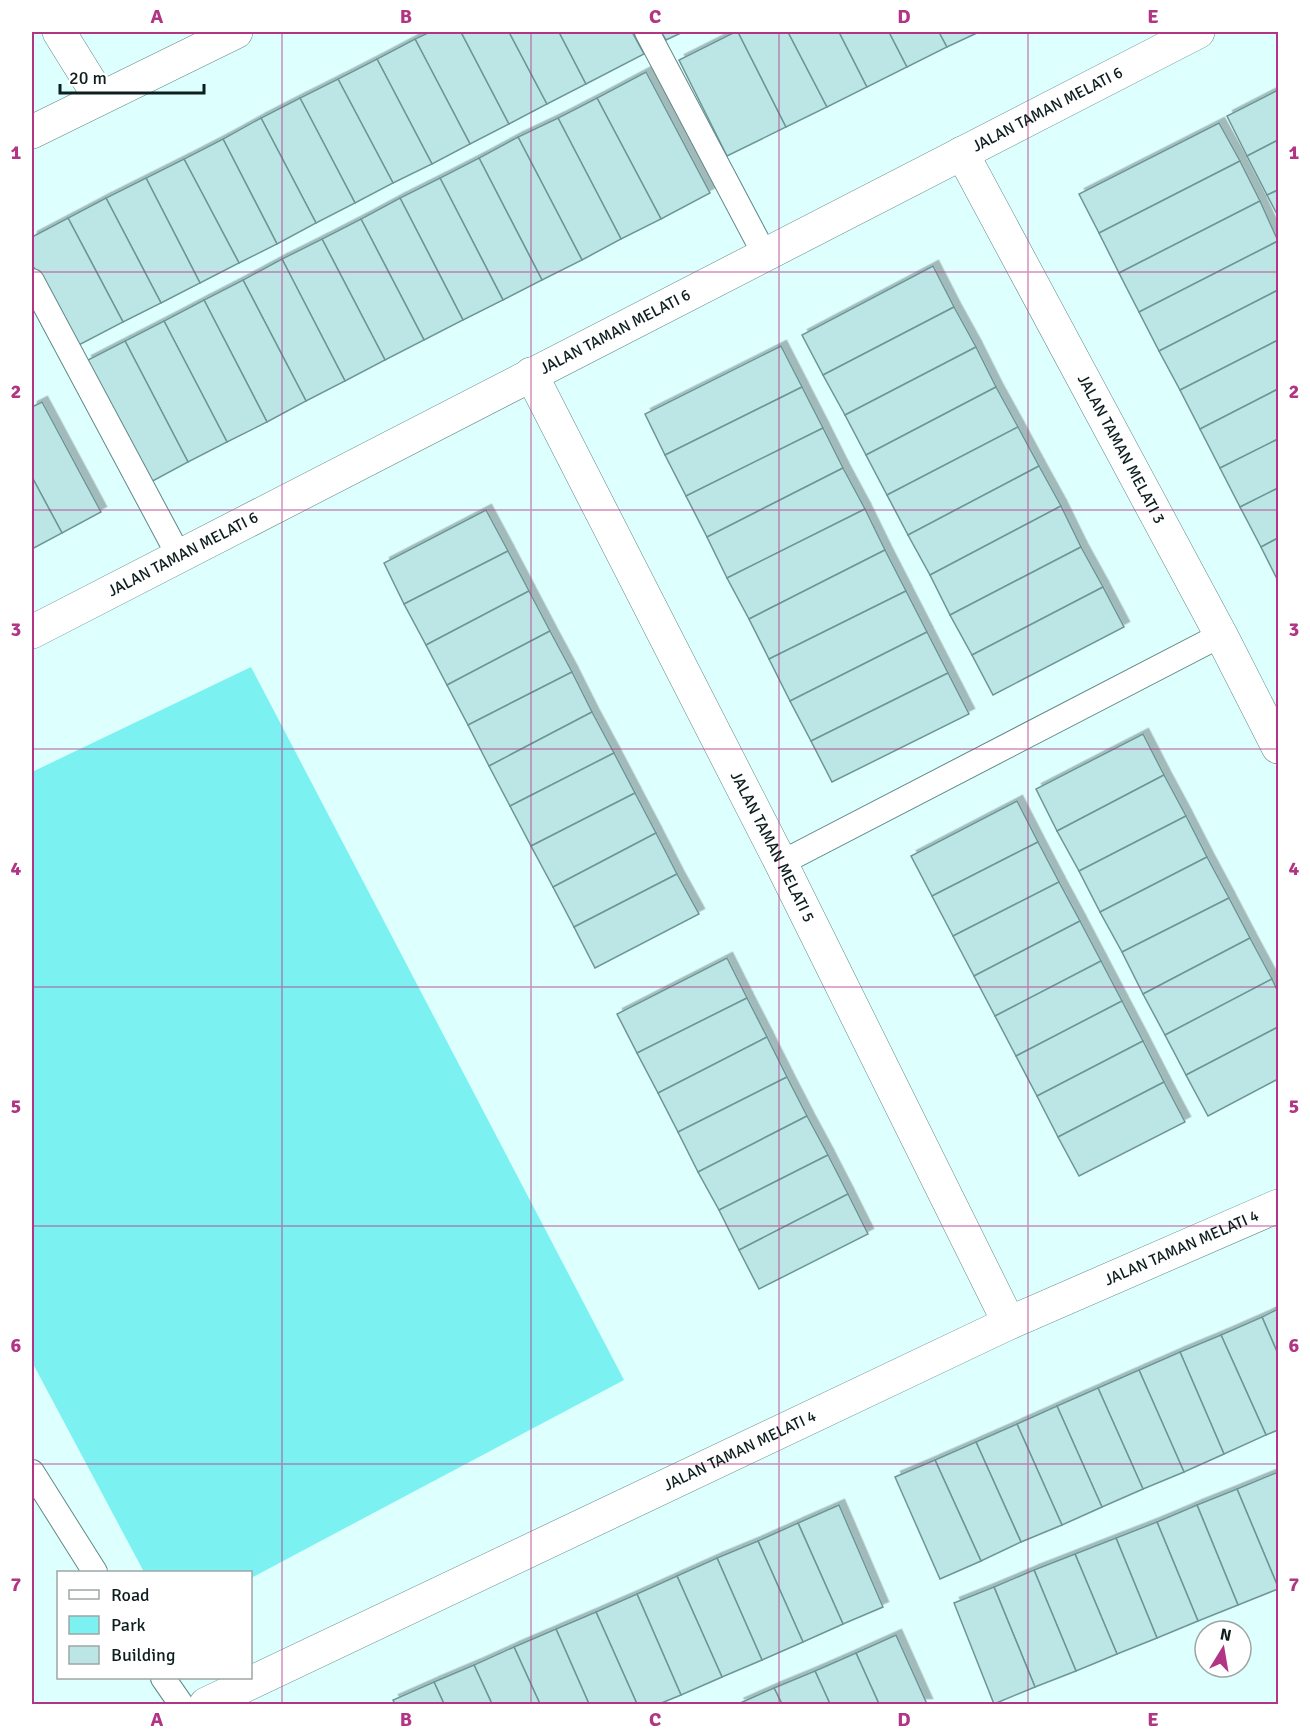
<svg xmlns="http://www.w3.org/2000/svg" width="1310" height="1736" font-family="Signika,sans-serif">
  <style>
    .green { fill: #7cf1f2 }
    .building { fill: #bce5e5; stroke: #6e9696; stroke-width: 1.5; filter: url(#shadow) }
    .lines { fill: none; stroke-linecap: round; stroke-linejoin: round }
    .service-casing { stroke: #628989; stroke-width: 26 }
    .minor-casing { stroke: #628989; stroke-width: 34 }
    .service { stroke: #fff; stroke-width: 24 }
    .minor { stroke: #fff; stroke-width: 33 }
    .grid { fill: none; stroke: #b23484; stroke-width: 1.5; stroke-opacity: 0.55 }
    .labels { text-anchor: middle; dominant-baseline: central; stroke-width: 4.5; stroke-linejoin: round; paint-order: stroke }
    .street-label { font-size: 16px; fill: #0e1e1e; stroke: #fff }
    .neatline { fill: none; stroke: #b23484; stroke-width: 2 }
    .grid-label { font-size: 20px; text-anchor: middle; font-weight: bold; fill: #b23484 }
  </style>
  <defs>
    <filter id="shadow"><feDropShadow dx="5.5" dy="-5.5" stdDeviation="0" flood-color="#0004"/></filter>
  </defs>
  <rect width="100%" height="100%" fill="#ddfffe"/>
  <path class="green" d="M251 667 624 1380 251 1578 250 1572H144L32 1362V772Z"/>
  <g class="building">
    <path d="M430 32H461L509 124 470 144 415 39Z"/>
    <path d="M461 32H509L547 104 509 124Z"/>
    <path d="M509 32H559L586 84 547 104Z"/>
    <path d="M559 32H632L644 54 586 84Z"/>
    <path d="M661 32H683L666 40Z"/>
    <path d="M735 32H738L786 127 727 156 679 60Z"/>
    <path d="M738 32H788L827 107 786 127Z"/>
    <path d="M788 32H839L867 87 827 107Z"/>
    <path d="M839 32H889L907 67 867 87Z"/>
    <path d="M889 32H939L947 47 907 67Z"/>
    <path d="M939 32H979L947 47Z"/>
    <path d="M415 39 470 144 432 164 377 59Z"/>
    <path d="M377 59 432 164 393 183 338 79Z"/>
    <path d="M646 72 710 193 661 219 597 98Z"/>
    <path d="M338 79 393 183 355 203 300 98Z"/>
    <path d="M1278 90V140L1247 156 1227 116Z"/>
    <path d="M300 98 355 203 316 223 261 118Z"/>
    <path d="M597 98 661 219 621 239 558 118Z"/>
    <path d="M261 118 316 223 277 244 223 139Z"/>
    <path d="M558 118 621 239 582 260 518 137Z"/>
    <path d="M1219 123 1240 161 1099 233 1079 194Z"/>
    <path d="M518 137 582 260 542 280 479 158Z"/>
    <path d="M223 139 277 244 239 263 184 159Z"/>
    <path d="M1278 140V190L1267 195 1247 156Z"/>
    <path d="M479 158 542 280 503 300 440 178Z"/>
    <path d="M184 159 239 263 200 283 146 178Z"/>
    <path d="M1240 161 1260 201 1119 273 1099 233Z"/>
    <path d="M146 178 200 283 161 303 106 198Z"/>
    <path d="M440 178 503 300 463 320 400 198Z"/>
    <path d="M1278 190V216L1267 195Z"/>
    <path d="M106 198 161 303 123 322 68 218Z"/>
    <path d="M400 198 463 320 424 340 361 219Z"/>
    <path d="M1260 201 1278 241 1139 312 1119 273Z"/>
    <path d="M68 218 123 322 75 347 32 264V237Z"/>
    <path d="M361 219 424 340 385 360 322 239Z"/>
    <path d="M322 239 385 360 345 381 282 259Z"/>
    <path d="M1278 241V290L1159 351 1139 312Z"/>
    <path d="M282 259 345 381 306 401 243 280Z"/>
    <path d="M933 266 954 307 823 375 802 335Z"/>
    <path d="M243 280 306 401 267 422 204 300Z"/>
    <path d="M1278 290V340L1180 390 1159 351Z"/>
    <path d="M204 300 267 422 227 442 164 321Z"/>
    <path d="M954 307 976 347 845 415 823 375Z"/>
    <path d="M164 321 227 442 188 462 125 341Z"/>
    <path d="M1278 340V389L1200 429 1180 390Z"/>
    <path d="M125 341 188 462 149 483 86 361Z"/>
    <path d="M781 346 802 387 665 455 645 414Z"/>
    <path d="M976 347 996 387 866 455 845 415Z"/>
    <path d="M802 387 823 428 686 496 665 455Z"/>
    <path d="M996 387 1018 427 887 495 866 455Z"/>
    <path d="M1278 389V439L1220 468 1200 429Z"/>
    <path d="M42 402 101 512 62 533 32 477V407Z"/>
    <path d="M1018 427 1039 466 908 535 887 495Z"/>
    <path d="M823 428 843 468 707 537 686 496Z"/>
    <path d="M1278 439V488L1240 507 1220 468Z"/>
    <path d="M1039 466 1061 506 930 575 908 535Z"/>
    <path d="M843 468 865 509 727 578 707 537Z"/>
    <path d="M32 477 62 533 32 549Z"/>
    <path d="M1278 488V538L1261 547 1240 507Z"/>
    <path d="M1061 506 1081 547 950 615 930 575Z"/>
    <path d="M865 509 885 550 749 619 727 578Z"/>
    <path d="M486 510 508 551 404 604 384 563Z"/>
    <path d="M1278 538V581L1261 547Z"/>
    <path d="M1081 547 1103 587 972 655 950 615Z"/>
    <path d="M885 550 906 591 769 659 749 619Z"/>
    <path d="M508 551 529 591 426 645 404 604Z"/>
    <path d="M1103 587 1124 627 993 695 972 655Z"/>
    <path d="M529 591 550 631 447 685 426 645Z"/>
    <path d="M906 591 927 632 790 701 769 659Z"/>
    <path d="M550 631 572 672 468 725 447 685Z"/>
    <path d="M927 632 948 673 811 741 790 701Z"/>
    <path d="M572 672 592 712 489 766 468 725Z"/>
    <path d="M948 673 969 714 832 782 811 741Z"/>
    <path d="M592 712 614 753 510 806 489 766Z"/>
    <path d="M1143 734 1164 775 1057 831 1036 789Z"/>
    <path d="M614 753 635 793 531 846 510 806Z"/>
    <path d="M1164 775 1186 816 1079 871 1057 831Z"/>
    <path d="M635 793 656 833 553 887 531 846Z"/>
    <path d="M1017 801 1038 842 932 896 911 856Z"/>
    <path d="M1186 816 1207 857 1100 912 1079 871Z"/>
    <path d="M656 833 677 874 574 927 553 887Z"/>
    <path d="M1038 842 1059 882 953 936 932 896Z"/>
    <path d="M1207 857 1229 898 1122 952 1100 912Z"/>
    <path d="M677 874 699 914 595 968 574 927Z"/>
    <path d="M1059 882 1080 921 974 976 953 936Z"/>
    <path d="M1229 898 1250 938 1143 994 1122 952Z"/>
    <path d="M1080 921 1101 961 995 1016 974 976Z"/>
    <path d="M1250 938 1272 979 1165 1035 1143 994Z"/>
    <path d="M727 958 747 998 637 1053 617 1014Z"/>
    <path d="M1101 961 1122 1001 1016 1056 995 1016Z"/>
    <path d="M1272 979 1278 992V1027L1186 1075 1165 1035Z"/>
    <path d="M747 998 767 1037 658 1093 637 1053Z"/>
    <path d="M1122 1001 1143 1041 1037 1096 1016 1056Z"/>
    <path d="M1278 1027V1079L1208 1116 1186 1075Z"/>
    <path d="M767 1037 787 1077 678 1132 658 1093Z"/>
    <path d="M1143 1041 1164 1082 1058 1137 1037 1096Z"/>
    <path d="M787 1077 807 1116 698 1172 678 1132Z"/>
    <path d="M1164 1082 1185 1122 1079 1176 1058 1137Z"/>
    <path d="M807 1116 828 1155 719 1210 698 1172Z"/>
    <path d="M828 1155 848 1194 739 1250 719 1210Z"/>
    <path d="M848 1194 868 1234 759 1289 739 1250Z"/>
    <path d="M1278 1309V1354L1262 1317Z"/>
    <path d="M1262 1317 1278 1354V1430L1266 1435 1221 1335Z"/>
    <path d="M1221 1335 1266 1435 1224 1454 1180 1352Z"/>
    <path d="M1180 1352 1224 1454 1184 1472 1139 1370Z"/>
    <path d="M1139 1370 1184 1472 1143 1489 1098 1388Z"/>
    <path d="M1098 1388 1143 1489 1102 1507 1057 1406Z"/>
    <path d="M1057 1406 1102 1507 1062 1525 1017 1424Z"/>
    <path d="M1017 1424 1062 1525 1021 1542 976 1442Z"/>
    <path d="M976 1442 1021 1542 981 1561 935 1460Z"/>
    <path d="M935 1460 981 1561 940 1579 895 1477Z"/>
    <path d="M1278 1472V1587L1237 1489Z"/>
    <path d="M1237 1489 1278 1587V1589L1238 1605 1197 1505Z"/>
    <path d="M839 1505 883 1607 843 1624 798 1523Z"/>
    <path d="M1197 1505 1238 1605 1198 1621 1157 1522Z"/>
    <path d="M1157 1522 1198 1621 1157 1638 1116 1538Z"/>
    <path d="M798 1523 843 1624 803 1642 758 1541Z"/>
    <path d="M1116 1538 1157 1638 1117 1654 1075 1554Z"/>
    <path d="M758 1541 803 1642 762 1660 717 1558Z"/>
    <path d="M1075 1554 1117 1654 1076 1671 1034 1570Z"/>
    <path d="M717 1558 762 1660 722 1677 677 1576Z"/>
    <path d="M1034 1570 1076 1671 1035 1687 994 1587Z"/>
    <path d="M677 1576 722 1677 681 1695 637 1594Z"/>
    <path d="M994 1587 1035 1687 994 1704 954 1603Z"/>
    <path d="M637 1594 681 1695 659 1704H637L596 1612Z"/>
    <path d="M596 1612 637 1704H589L556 1629Z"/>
    <path d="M556 1629 589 1704H540L514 1647Z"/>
    <path d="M896 1635 927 1704H879L856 1653Z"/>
    <path d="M514 1647 540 1704H492L474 1665Z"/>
    <path d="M856 1653 879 1704H830L815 1671Z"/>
    <path d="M474 1665 492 1704H444L434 1682Z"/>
    <path d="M815 1671 830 1704H782L774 1688Z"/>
    <path d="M434 1682 444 1704H395L393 1700Z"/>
    <path d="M774 1688 782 1704H738Z"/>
  </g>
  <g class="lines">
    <defs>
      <g id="service">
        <path d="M647 32 765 255"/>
        <path d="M32 281 179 556"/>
        <path d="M781 863 1221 635"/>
        <path d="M32 1472 95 1572"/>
        <path d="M163 1678 181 1704"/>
      </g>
      <g id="minor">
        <path d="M59 32 100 98"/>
        <path d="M32 132 236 32"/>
        <path id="s1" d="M962 153 1221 635 1278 747"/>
        <path id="s2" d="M531 374 781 863 1009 1323"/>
        <path id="s3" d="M32 632 1198 32"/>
        <path id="s4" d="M206 1704 1009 1323 1278 1206"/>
      </g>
    </defs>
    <use href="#service" class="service-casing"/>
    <use href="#minor" class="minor-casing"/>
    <use href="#service" class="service"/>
    <use href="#minor" class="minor"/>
  </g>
  <path class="grid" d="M282 32V1704M531 32V1704M779 32V1704M1028 32V1704M32 272H1278M32 510H1278M32 749H1278M32 987H1278M32 1226H1278M32 1464H1278"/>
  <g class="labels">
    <g class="street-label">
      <text stroke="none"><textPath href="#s3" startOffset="1142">JALAN TAMAN MELATI 6</textPath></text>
      <text stroke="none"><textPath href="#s3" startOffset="656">JALAN TAMAN MELATI 6</textPath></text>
      <text stroke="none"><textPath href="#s1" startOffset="336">JALAN TAMAN MELATI 3</textPath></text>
      <text stroke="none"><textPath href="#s3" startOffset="170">JALAN TAMAN MELATI 6</textPath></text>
      <text stroke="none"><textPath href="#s2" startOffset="531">JALAN TAMAN MELATI 5</textPath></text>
      <text stroke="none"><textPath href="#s4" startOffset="1077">JALAN TAMAN MELATI 4</textPath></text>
      <text stroke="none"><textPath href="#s4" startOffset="591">JALAN TAMAN MELATI 4</textPath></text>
    </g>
  </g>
  <rect width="1310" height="1736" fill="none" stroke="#ffffff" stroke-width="66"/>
  <rect x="57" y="1571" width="195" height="108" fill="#ffffff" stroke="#9fa5a5" stroke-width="1.5"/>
  <rect x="69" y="1590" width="30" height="9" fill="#ffffff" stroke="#9fa5a5" stroke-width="1.5"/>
  <text x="111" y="1601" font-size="18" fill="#0e1e1e">Road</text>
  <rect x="69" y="1616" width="30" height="18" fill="#7cf1f2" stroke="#9fa5a5" stroke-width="1.5"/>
  <text x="111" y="1631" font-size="18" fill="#0e1e1e">Park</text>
  <rect x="69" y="1646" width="30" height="18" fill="#bce5e5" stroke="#9fa5a5" stroke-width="1.5"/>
  <text x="111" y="1661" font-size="18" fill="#0e1e1e">Building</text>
  <g transform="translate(1223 1649) rotate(11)"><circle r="28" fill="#ffffff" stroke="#9fa5a5" stroke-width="1.5"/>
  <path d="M0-4.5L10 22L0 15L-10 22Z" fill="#b23484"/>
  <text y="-9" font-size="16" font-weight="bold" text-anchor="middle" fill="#0e1e1e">N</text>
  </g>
  <path d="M60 84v9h144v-9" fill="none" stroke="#0e1e1e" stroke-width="3"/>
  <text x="69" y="84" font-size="18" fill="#0e1e1e" stroke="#ffffff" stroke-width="4.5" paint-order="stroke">20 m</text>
  <rect x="33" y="33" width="1244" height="1670" class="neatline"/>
  <g class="grid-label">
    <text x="157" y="23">A</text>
    <text x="406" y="23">B</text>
    <text x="655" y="23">C</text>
    <text x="904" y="23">D</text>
    <text x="1153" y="23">E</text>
    <text x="16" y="159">1</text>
    <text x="1294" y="159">1</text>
    <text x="16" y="398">2</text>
    <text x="1294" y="398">2</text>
    <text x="16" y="636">3</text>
    <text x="1294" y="636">3</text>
    <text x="16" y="875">4</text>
    <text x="1294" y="875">4</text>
    <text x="16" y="1113">5</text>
    <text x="1294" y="1113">5</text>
    <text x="16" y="1352">6</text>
    <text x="1294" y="1352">6</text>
    <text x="16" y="1591">7</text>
    <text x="1294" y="1591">7</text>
    <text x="157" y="1726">A</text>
    <text x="406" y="1726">B</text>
    <text x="655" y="1726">C</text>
    <text x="904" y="1726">D</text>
    <text x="1153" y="1726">E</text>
  </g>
</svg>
